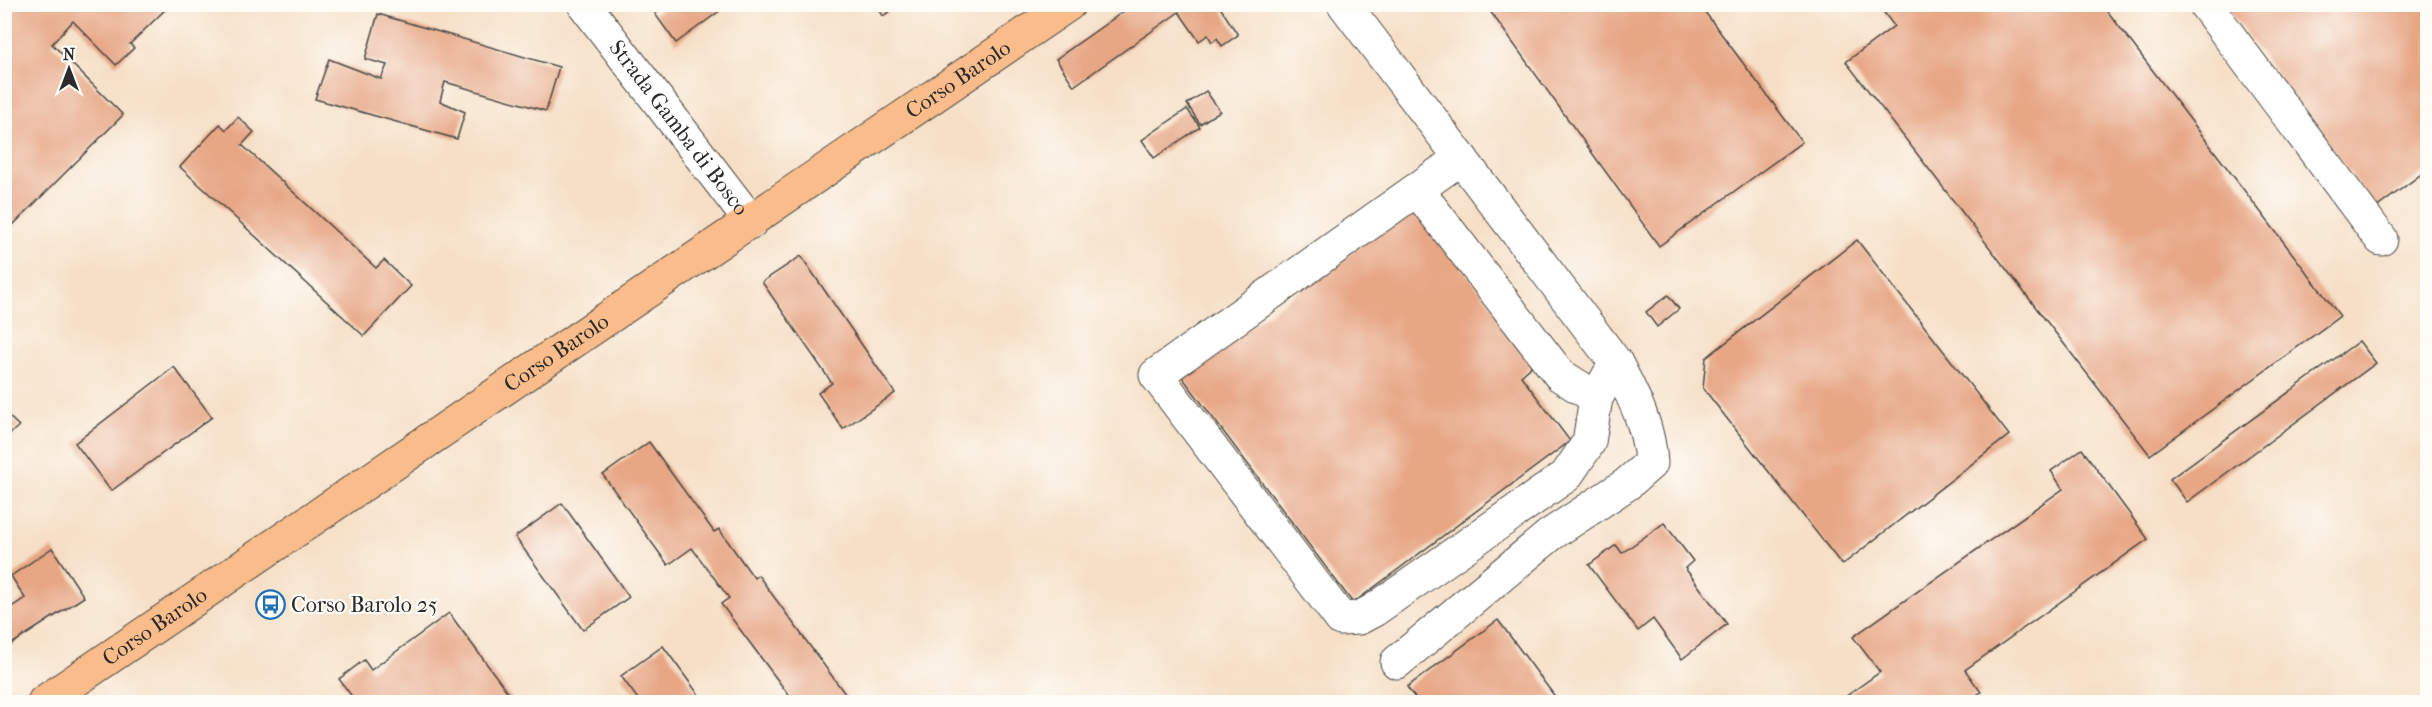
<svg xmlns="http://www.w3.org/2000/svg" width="2432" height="707" font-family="'IM FELL French Canon',serif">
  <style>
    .building { fill: #e7a684 }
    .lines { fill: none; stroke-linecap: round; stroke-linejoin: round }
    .minor-casing { stroke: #494642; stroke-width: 35 }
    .major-casing { stroke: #494642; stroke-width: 35 }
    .path { stroke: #494642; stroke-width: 4; stroke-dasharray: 1.5 4.5; stroke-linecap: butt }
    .minor { stroke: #fff; stroke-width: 33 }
    .major { stroke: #f9bc8a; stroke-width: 33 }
    .labels { text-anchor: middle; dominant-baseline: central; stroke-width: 4.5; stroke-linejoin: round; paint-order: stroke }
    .street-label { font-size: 22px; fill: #2b2b2b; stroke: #fdfcf7 }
    .poi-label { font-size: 22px; fill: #2b2b2b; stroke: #fdfcf7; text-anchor: start }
  </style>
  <rect width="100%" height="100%" fill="#fdfcf7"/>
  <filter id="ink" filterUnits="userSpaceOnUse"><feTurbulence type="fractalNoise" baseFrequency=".0167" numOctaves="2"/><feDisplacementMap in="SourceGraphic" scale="12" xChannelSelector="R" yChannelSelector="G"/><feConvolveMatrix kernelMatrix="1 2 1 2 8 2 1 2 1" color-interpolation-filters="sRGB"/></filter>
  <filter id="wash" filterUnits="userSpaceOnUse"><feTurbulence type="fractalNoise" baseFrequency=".008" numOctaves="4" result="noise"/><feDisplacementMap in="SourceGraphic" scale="24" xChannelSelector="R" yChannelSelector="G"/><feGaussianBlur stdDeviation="1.35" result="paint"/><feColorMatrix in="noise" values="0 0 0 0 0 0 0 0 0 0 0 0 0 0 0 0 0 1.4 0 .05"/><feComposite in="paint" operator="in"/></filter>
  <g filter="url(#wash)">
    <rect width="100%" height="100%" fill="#f6dfc6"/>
    <g id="blocks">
      <g class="building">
        <path d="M18 4H171L130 44 134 48 116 65 73 21 52 44 123 115 4 234V16Z"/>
        <path d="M668 4H729L676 43 655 14Z"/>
        <path d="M876 4H900L883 16Z"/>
        <path d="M1134 4H1218L1238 35 1222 46 1217 38 1212 42 1208 35 1199 41 1179 12 1074 86 1056 59Z"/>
        <path d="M1485 4H1699L1802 142 1659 246Z"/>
        <path d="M1891 4H2102L2340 316 2150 455 1846 62 1894 26 1883 11Z"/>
        <path d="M2224 4H2428V169L2376 208Z"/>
        <path d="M378 14 559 67 546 111 445 82 440 101 465 112 457 139 315 99 329 59 381 79 387 65 365 59Z"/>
        <path d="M1206 91 1220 111 1200 124 1187 104Z"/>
        <path d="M1187 109 1200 127 1154 158 1142 140Z"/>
        <path d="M238 117 254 132 242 145 376 268 384 260 411 286 364 336 180 167 220 124 226 130Z"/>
        <path d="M1414 206 1533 358 1530 368 1521 376 1570 441 1353 603 1182 377Z"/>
        <path d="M1857 240 2009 435 1842 565 1703 388 1706 358Z"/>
        <path d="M801 256 895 393 843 429 818 393 832 383 762 282Z"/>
        <path d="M1668 295 1679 309 1657 327 1646 312Z"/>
        <path d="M2359 341 2376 363 2187 502 2170 479Z"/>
        <path d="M174 367 212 417 111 491 75 443Z"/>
        <path d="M4 412 19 426 4 439Z"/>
        <path d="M649 442 714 532 719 529 754 578 758 575 851 702H794L721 604 729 598 692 548 668 565 603 475Z"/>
        <path d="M2082 449 2148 539 1965 670 1981 692 1966 702H1838L1880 672 1853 637 2063 489 2051 471Z"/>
        <path d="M562 503 629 597 583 630 515 537Z"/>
        <path d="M1664 523 1693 561 1685 568 1727 624 1682 659 1653 619 1638 631 1589 565 1616 545 1622 553Z"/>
        <path d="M52 548 84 597 4 649V612L25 598 11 576Z"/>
        <path d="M449 613 515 702H356L339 679 364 660 371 670Z"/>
        <path d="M1498 620 1559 702H1418L1407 687Z"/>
        <path d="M663 646 704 702H640L621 676Z"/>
      </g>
    </g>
  </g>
  <g filter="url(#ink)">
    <use href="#blocks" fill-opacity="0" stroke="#494642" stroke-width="1.5"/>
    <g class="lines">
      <defs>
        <g id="minor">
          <path id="s1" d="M584 4 751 222"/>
          <path d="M1344 4 1616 363C1633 396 1649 425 1651 463L1627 484 1550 535 1397 662"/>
          <path d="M2205 4 2381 239"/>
          <path d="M1461 158 1156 375 1341 619 1359 618 1374 610 1566 476 1589 442 1596 398 1616 363"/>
          <path d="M1418 191 1560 375 1596 398"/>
        </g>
        <g id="major">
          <path id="s2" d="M44 702 1069 4"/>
        </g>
      </defs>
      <use href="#minor" class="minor-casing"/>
      <use href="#major" class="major-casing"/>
      <path class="path" d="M4 700 12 695"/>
      <use href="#minor" class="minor"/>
      <use href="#major" class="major"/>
    </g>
  </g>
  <defs>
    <symbol id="bus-ring" viewBox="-11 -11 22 22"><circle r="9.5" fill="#fdfcf7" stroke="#1f6fb2" stroke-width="1.5"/><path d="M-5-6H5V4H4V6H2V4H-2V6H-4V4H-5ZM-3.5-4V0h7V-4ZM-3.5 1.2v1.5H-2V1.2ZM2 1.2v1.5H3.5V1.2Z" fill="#1f6fb2"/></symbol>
  </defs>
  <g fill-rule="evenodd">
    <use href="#bus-ring" x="254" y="588" width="33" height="33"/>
  </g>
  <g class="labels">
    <g class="street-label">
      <text stroke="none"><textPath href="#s2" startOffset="1106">Corso Barolo</textPath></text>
      <text stroke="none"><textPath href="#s1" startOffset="156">Strada Gamba di Bosco</textPath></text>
      <text stroke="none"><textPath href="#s2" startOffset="620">Corso Barolo</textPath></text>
      <text stroke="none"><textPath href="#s2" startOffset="134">Corso Barolo</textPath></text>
    </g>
    <g class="poi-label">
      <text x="291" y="605">Corso Barolo 25</text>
    </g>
  </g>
  <rect width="2432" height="707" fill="none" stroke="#fdfcf7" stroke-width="24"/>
  <g transform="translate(69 69)" stroke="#fdfcf7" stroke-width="4.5" paint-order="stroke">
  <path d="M0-4.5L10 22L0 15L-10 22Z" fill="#2b2b2b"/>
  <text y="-9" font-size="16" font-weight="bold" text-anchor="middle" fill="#2b2b2b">N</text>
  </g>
</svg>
